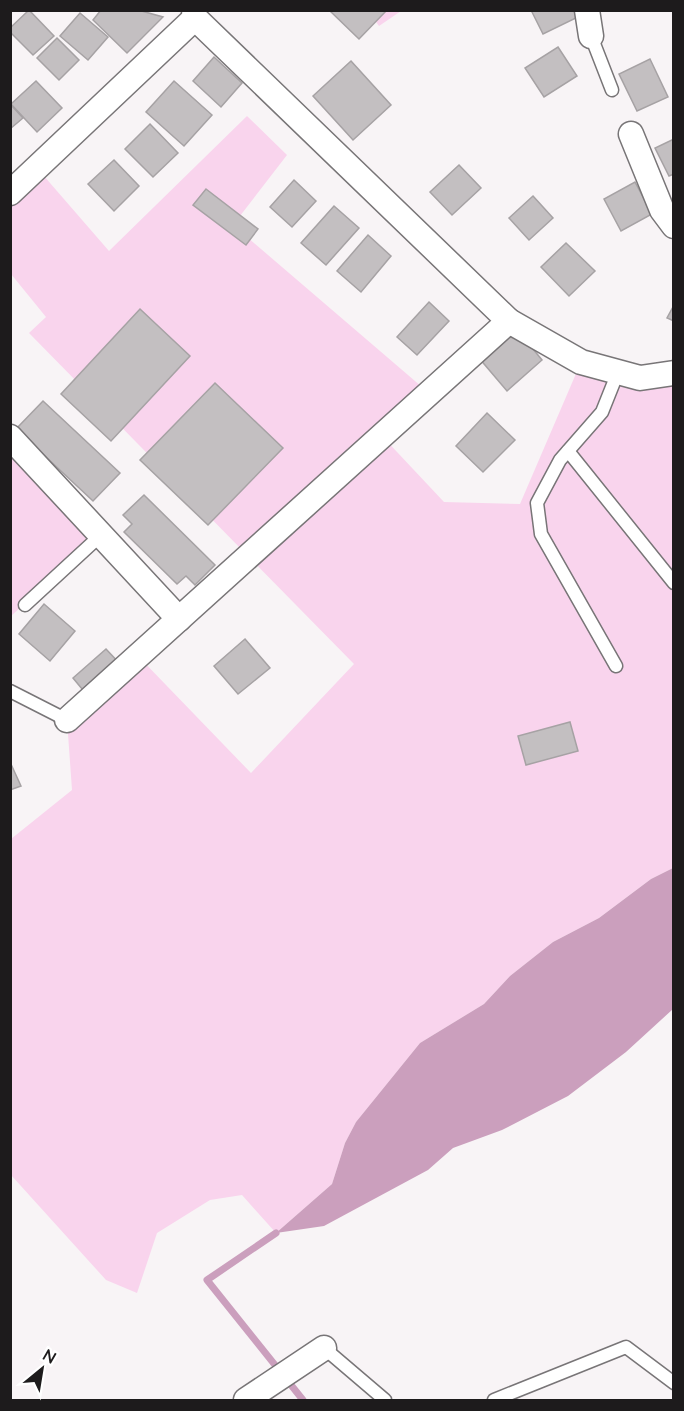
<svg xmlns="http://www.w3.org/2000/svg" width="684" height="1411" font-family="Lato,sans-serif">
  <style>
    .green { fill: #f9d4ed }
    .water { fill: #cb9fbd }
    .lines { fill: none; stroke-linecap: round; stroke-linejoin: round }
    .stream { stroke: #cb9fbd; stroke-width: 7 }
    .building { fill: #c3bfc1; stroke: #a6a2a4; stroke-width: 1.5 }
    .lane-casing { stroke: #787577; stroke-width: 15 }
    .street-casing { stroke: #787577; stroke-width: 27 }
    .lane { stroke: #fff; stroke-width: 12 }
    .street { stroke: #fff; stroke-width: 24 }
  </style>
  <rect width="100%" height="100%" fill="#f8f4f6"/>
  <g class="green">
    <path d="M368 11H401L379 26Z"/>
    <path d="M247 116 287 155 233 225 429 393 382 436 444 502 520 504 581 362 673 373V868L651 879 599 918 553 942 510 976 484 1004 420 1043 356 1122 345 1143 332 1184 276 1233 242 1195 210 1200 157 1233 137 1293 106 1280 11 1175V839L72 790 67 720 138 656 251 773 354 664 29 333 46 317 11 274V193L37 168 109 251Z"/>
    <path d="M11 437 101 535 11 616Z"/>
  </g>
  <path class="water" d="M673 868V1009L626 1052 568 1096 502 1130 453 1148 428 1170 324 1226 276 1233 332 1184 345 1143 356 1122 420 1043 484 1004 510 976 553 942 599 918 651 879Z"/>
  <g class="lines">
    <path class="stream" d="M276 1233 207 1280 303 1400"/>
  </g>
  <g class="building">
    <path d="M29 10 54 36 33 55 10 32V28Z"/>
    <path d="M101 10H138L163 17 127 53 93 20Z"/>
    <path d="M329 10H387L359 39Z"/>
    <path d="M531 10H574L578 17 543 34Z"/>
    <path d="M80 13 108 37 88 60 60 36Z"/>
    <path d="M57 38 79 60 59 80 37 58Z"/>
    <path d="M558 47 577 76 544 97 525 68Z"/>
    <path d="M214 57 242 83 221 107 193 81Z"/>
    <path d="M650 59 668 97 637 111 619 74Z"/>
    <path d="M351 61 391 105 353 140 313 96Z"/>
    <path d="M36 81 62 108 37 132 11 104Z"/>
    <path d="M174 81 212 115 184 146 146 112Z"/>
    <path d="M10 104 23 118 10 129Z"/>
    <path d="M150 124 178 153 153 177 125 149Z"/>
    <path d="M674 139V174L669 176 655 148Z"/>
    <path d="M114 160 139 186 114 211 88 184Z"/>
    <path d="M459 165 481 188 452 215 430 192Z"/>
    <path d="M294 180 316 201 292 227 270 207Z"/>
    <path d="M635 182 652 214 621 231 604 199Z"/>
    <path d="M206 189 258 229 246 245 193 205Z"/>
    <path d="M533 196 553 218 529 240 509 218Z"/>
    <path d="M334 206 359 228 326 265 301 243Z"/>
    <path d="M368 235 391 256 361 292 337 271Z"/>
    <path d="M566 243 595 271 569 296 541 267Z"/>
    <path d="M429 302 449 321 417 355 397 337Z"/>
    <path d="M674 305V321L667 318Z"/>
    <path d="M140 309 190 356 111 441 61 394Z"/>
    <path d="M504 337 524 338 542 360 507 391 479 358Z"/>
    <path d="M215 383 283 448 208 525 140 460Z"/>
    <path d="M43 401 120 473 93 501 16 429Z"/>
    <path d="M487 413 515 440 483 472 456 446Z"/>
    <path d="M144 495 215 565 195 585 186 576 177 584 124 532 132 524 123 515Z"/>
    <path d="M44 604 75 631 50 661 19 634Z"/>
    <path d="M245 639 270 668 238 694 214 666Z"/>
    <path d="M106 649 121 665 87 695 73 678Z"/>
    <path d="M570 722 578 751 526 765 518 736Z"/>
    <path d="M10 762 21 786 10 790Z"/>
  </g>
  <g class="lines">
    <defs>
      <g id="lane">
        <path d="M591 36 612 90"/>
        <path d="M568 451 674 583"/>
        <path d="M25 605 101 535"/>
        <path d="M616 666 541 534 537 503 560 460 602 412 618 372"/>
        <path d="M10 691 67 720"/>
        <path d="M324 1348 385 1400"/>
        <path d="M494 1400 626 1347 674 1383"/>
      </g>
      <g id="street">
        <path d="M194 10 195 18 509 321 581 362 640 378 674 373"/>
        <path d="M587 10 591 36"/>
        <path d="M631 134 662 210 674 226"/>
        <path d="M10 193 195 18"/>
        <path d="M10 437 179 619"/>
        <path d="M67 720 509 321"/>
        <path d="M246 1400 324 1348"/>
      </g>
    </defs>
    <use href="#lane" class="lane-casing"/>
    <use href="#street" class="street-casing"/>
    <use href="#lane" class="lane"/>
    <use href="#street" class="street"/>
  </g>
  <rect width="684" height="1411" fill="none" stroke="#1d1b1c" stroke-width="24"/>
  <g transform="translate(42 1369) rotate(30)" stroke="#ffffff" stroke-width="4.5" paint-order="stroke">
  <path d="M0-4.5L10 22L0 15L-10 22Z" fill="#1d1b1c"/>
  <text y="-9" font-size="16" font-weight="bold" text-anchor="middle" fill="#1d1b1c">N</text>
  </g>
</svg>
